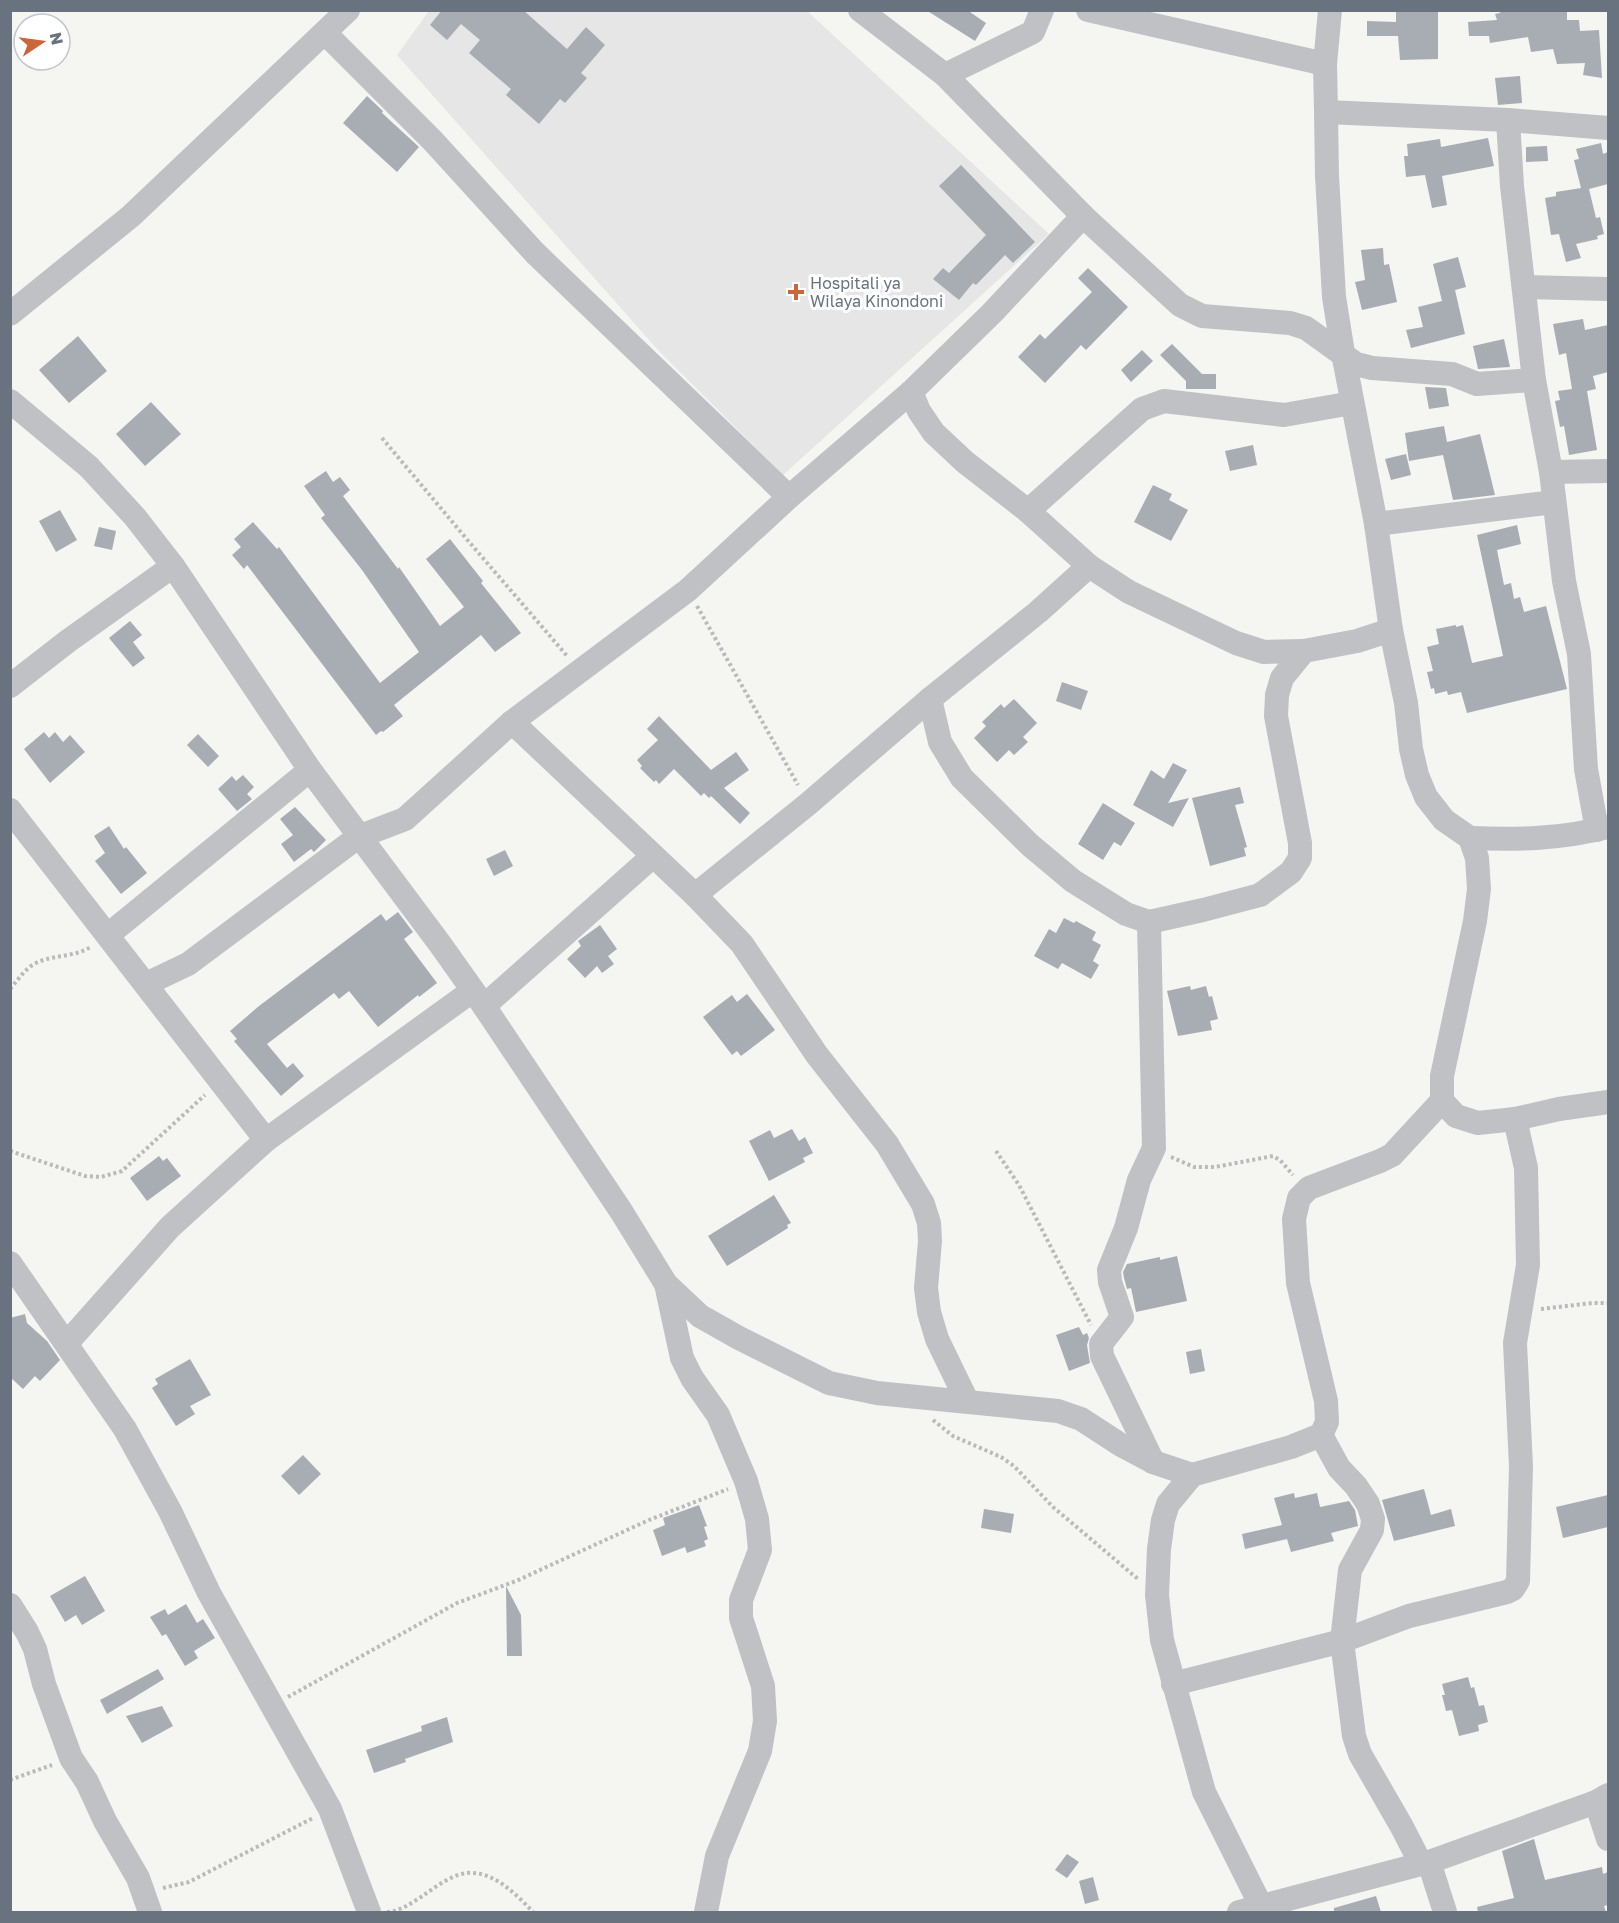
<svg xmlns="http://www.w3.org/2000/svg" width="1619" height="1923" font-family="'Golos Text',sans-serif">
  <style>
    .built { fill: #e5e6e5 }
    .building { fill: #a8adb3 }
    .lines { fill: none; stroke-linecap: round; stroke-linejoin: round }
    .path { stroke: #b8babc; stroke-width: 4; stroke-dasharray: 3 3; stroke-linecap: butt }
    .minor { stroke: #bfc1c5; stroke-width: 24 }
    .poi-dot { fill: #cc653a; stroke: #fff; stroke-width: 2 }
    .labels { text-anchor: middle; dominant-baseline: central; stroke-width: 6; stroke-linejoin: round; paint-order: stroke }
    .poi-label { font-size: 16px; fill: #68737f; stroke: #fff; text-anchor: start }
  </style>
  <rect width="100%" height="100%" fill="#f5f5f2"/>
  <path class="built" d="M429 11H807L1049 234 783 475 658 350 397 55Z"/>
  <g class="building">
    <path d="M442 10H523L567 49 586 27 605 45 581 73 587 78 565 103 560 99 539 124 506 95 511 89 469 53 480 40 461 24 447 40 430 25Z"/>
    <path d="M926 10H967L986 23 975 41Z"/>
    <path d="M1396 10H1438V59L1400 60 1398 36H1367V21L1396 22Z"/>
    <path d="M1500 10H1567V20H1579L1580 31 1599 30 1602 78 1583 75 1585 63 1557 64 1553 49 1531 52 1528 37 1490 43 1489 36H1469L1468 22 1497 20 1495 14 1500 13Z"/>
    <path d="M1520 76 1522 103 1498 105 1495 78Z"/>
    <path d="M367 96 383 111 382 113 419 147 397 172 343 123Z"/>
    <path d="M1488 138 1494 166 1442 176 1447 205 1432 208 1425 175 1406 177 1404 156H1408L1407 144 1440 139 1441 147Z"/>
    <path d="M1601 143 1603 154 1608 152V184L1589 189 1596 218 1600 217 1604 234 1597 236 1598 239 1576 244 1581 258 1566 262 1559 234 1551 235 1545 198 1556 196V192L1581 188 1574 160 1579 159 1576 149Z"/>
    <path d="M1547 146 1548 161 1526 162V147Z"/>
    <path d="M961 165 1035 242 1013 263 1005 255 976 285 973 283 959 300 933 279 943 268 949 273 986 235 939 186Z"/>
    <path d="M1383 248 1384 265 1389 264 1397 302 1362 310 1355 282 1365 280 1361 250Z"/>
    <path d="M1458 257 1466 287 1455 290 1465 334 1411 348 1406 330 1423 327 1418 307 1442 301 1433 264Z"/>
    <path d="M1088 268 1128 307 1086 350 1081 345 1045 383 1018 357 1040 334 1045 339 1092 292 1078 278Z"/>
    <path d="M1583 319 1585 330 1608 325V372L1593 376 1596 389 1587 391 1597 450 1569 455 1564 426 1560 427 1555 401 1560 400 1558 391 1572 389 1566 353 1559 355 1553 324Z"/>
    <path d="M78 336 107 371 69 403 39 370Z"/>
    <path d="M1504 339 1510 367 1478 369 1473 346Z"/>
    <path d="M1172 344 1202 374H1216V389H1186V381L1160 355Z"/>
    <path d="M1142 350 1153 361 1131 382 1121 370Z"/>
    <path d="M1425 387 1446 388 1449 406 1429 409Z"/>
    <path d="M151 402 181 434 145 466 116 434Z"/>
    <path d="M1444 426 1447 442 1480 434 1495 495 1453 500 1443 455 1409 461 1405 433Z"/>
    <path d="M1253 445 1257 465 1230 471 1225 451Z"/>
    <path d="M1406 454 1411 475 1391 480 1385 459Z"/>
    <path d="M326 471 333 482 340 477 350 490 343 496 398 569 399 567 440 626 464 607 426 559 450 539 483 581 481 583 521 633 495 652 481 635 394 705 403 716 383 732 381 731 376 735 247 565 244 569 232 555 241 547 234 539 253 522 277 549 279 547 380 683 419 652 362 570 321 518 325 515 304 486Z"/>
    <path d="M1153 485 1172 494 1169 500 1188 510 1171 541 1134 522Z"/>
    <path d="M60 510 77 540 56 552 39 521Z"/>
    <path d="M1517 525 1521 544 1497 550 1504 585 1511 583 1514 599 1520 597 1524 612 1546 606 1567 689 1467 713 1461 692 1448 695 1447 691 1435 694 1434 688 1431 689 1427 672 1433 671 1427 647 1439 644 1436 629 1456 625V627L1463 625 1472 663 1503 656 1477 535Z"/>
    <path d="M99 527 116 531 112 550 94 546Z"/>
    <path d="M130 621 142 635 133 642 145 658 133 667 109 638Z"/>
    <path d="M1062 682 1088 691 1081 710 1056 701Z"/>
    <path d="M1014 699 1037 723 1023 737 1028 742 1014 755 1009 750 997 762 974 738 986 726 982 722 1001 704 1004 708Z"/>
    <path d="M659 716 711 770 736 752 749 770 724 788 750 813 740 824 711 796 709 798 704 793 701 796 674 769 659 784 656 780 654 782 640 768 642 766 637 760 658 740 647 729Z"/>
    <path d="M44 732 49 738 55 732 63 742 70 735 85 752 50 783 24 749Z"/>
    <path d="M198 734 219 756 208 767 187 745Z"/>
    <path d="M1173 763 1187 770 1168 803 1189 798 1173 827 1133 805 1151 770 1164 779Z"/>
    <path d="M243 775 254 787 247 794 252 799 237 811 218 789 232 776 236 781Z"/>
    <path d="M1240 787 1244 803 1235 805 1247 847 1244 848 1246 856 1210 866 1192 798Z"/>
    <path d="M1103 803 1135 823 1121 846 1114 842 1103 860 1078 844Z"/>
    <path d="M295 807 326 840 314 852 311 849 294 862 281 844 293 835 280 819Z"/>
    <path d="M109 826 124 849 126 847 147 873 121 894 95 861 105 853 94 836Z"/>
    <path d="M505 850 513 866 494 876 486 859Z"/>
    <path d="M398 912 413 932 404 939 437 983 419 997 418 995 378 1027 349 991 339 999 334 993 267 1044 287 1068 293 1063 304 1076 281 1096 234 1041 237 1039 230 1031 259 1006 381 914 386 921Z"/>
    <path d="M1064 918 1074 923 1076 921 1096 932 1092 940 1101 945 1093 961 1099 965 1091 979 1062 963 1058 969 1034 956 1049 929 1056 933Z"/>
    <path d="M600 925 617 949 608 956 614 964 602 973 597 966 585 978 567 959 581 946 578 941Z"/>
    <path d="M1190 986 1191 990 1206 986 1209 997 1212 996 1218 1019 1210 1021 1212 1030 1178 1036 1167 991Z"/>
    <path d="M747 994 775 1030 741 1056 737 1051 732 1055 703 1017 732 995 737 1002Z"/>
    <path d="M792 1129 799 1141 805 1137 813 1153 803 1158 805 1162 769 1181 749 1141 770 1130 774 1138Z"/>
    <path d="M159 1156 163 1161 167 1158 181 1176 147 1201 130 1178Z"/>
    <path d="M774 1195 791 1223 787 1225 788 1228 727 1266 708 1236Z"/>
    <path d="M1177 1256 1187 1301 1136 1312 1131 1288 1127 1289 1124 1278 1123 1272 1127 1264 1160 1257V1260Z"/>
    <path d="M25 1314 27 1323 47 1341 60 1360 40 1381 35 1376 23 1389 10 1377V1318Z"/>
    <path d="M1079 1327 1083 1335 1087 1333 1089 1338 1087 1345 1090 1363 1069 1371 1056 1335Z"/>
    <path d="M1201 1349 1205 1371 1190 1374 1186 1352Z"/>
    <path d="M190 1359 211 1395 190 1406 195 1414 176 1426 152 1388 158 1384 155 1379Z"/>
    <path d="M303 1455 321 1474 299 1495 281 1476Z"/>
    <path d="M1424 1489 1431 1515 1451 1509 1455 1526 1394 1541 1382 1500Z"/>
    <path d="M1294 1493 1295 1498 1317 1493 1320 1507 1349 1501 1355 1510 1358 1526 1331 1533 1334 1541 1291 1552 1287 1539 1245 1549 1242 1534 1282 1525 1274 1498Z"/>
    <path d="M1608 1495V1527L1563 1538 1556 1507Z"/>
    <path d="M699 1505 707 1526 704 1527 708 1539 704 1541 706 1546 687 1553 685 1547 662 1556 653 1530 665 1525 663 1518Z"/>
    <path d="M984 1509 1014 1514 1011 1533 981 1528Z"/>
    <path d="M85 1576 105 1611 82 1625 76 1615 65 1622 50 1596Z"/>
    <path d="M506 1586 521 1615 522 1656H507Z"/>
    <path d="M186 1604 197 1623 203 1619 215 1638 194 1651 198 1658 185 1666 166 1634 162 1636 150 1617 165 1609 168 1615Z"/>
    <path d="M158 1669 164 1679 107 1714 100 1700Z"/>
    <path d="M1468 1677 1471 1688 1474 1687 1479 1706 1484 1705 1488 1722 1478 1725 1479 1731 1459 1736 1452 1710 1446 1711 1442 1695H1445L1442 1684Z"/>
    <path d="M162 1706 173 1726 142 1743 126 1716Z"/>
    <path d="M447 1717 453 1742 405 1759 406 1762 374 1773 366 1750 422 1731 421 1726Z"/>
    <path d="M1534 1839 1545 1880 1602 1867 1603 1874 1608 1872V1905L1604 1906 1606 1912H1478L1477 1907 1514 1898 1502 1851Z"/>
    <path d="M1067 1854 1079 1862 1067 1878 1055 1870Z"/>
    <path d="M1093 1877 1099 1900 1085 1904 1079 1881Z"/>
    <path d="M1376 1896 1381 1912H1334V1908Z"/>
  </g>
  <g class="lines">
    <g class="path">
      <path d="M382 438 470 543 568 657"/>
      <path d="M697 606 798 785"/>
      <path d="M10 989C18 980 24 970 34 964 52 954 75 958 92 946"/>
      <path d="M10 1151 85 1176 101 1177 122 1171 205 1095"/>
      <path d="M996 1151 1019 1185 1091 1325"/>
      <path d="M1171 1157 1194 1167H1215L1273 1156 1280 1160 1293 1175"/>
      <path d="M1541 1309 1592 1303H1608"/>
      <path d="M933 1420 953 1436 1001 1457 1014 1466 1053 1507 1138 1579"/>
      <path d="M288 1697 457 1603 516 1581 649 1520 728 1489"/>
      <path d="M10 1780 52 1765"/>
      <path d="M163 1888 189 1882 313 1818"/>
      <path d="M387 1912C400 1911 410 1904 421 1897 431 1890 442 1882 453 1877 485 1862 513 1891 533 1912"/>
    </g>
    <g class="minor">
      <path d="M860 10 945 75 1083 216 1180 305 1202 316 1290 323 1306 328 1356 364 1372 368 1452 374 1477 384 1534 380"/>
      <path d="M1088 10 1325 64"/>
      <path d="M1330 10 1325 64 1326 112 1327 176 1334 297 1343 353 1376 524 1391 630 1406 703 1411 749 1417 775 1426 797 1444 820 1470 838 1477 858 1479 889 1475 921 1442 1076V1101L1456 1116 1478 1123 1515 1119 1559 1109 1608 1102"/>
      <path d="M325 33 433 141 535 253 789 497"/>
      <path d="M945 75 1033 32 1042 10"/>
      <path d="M1326 112 1508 120 1608 128"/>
      <path d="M1508 120 1512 186 1534 380 1551 472 1564 581 1579 654 1586 769 1597 830"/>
      <path d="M1524 287 1608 289"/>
      <path d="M10 314 131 216 348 10"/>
      <path d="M911 392 919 411 934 433 965 462 1028 511 1089 566 1129 592 1236 643 1264 652 1304 651"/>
      <path d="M10 401 89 467 135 517 173 566 310 770 440 944 484 1006 621 1211 666 1284 700 1316 739 1338 829 1383 877 1393 1058 1411 1081 1419 1121 1445 1153 1462 1192 1475"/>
      <path d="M1551 472 1608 471"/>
      <path d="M1028 511 1142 409 1164 401 1284 415 1352 403"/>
      <path d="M1376 524 1554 502"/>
      <path d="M10 686 68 641 173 566"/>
      <path d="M930 699 940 742 962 778 1030 845 1073 881 1126 914 1149 922 1203 910 1260 895 1291 872 1300 858V843L1276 716 1277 695 1282 678 1304 651 1357 641 1391 630"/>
      <path d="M512 722 695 895 742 944 817 1055 887 1144 923 1204 929 1223 930 1241 926 1288 929 1312 937 1339 967 1401"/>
      <path d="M10 810 266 1140"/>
      <path d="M1470 838C1517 840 1562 839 1608 827"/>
      <path d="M695 895 808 804 930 699 1038 612 1089 566"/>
      <path d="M1149 922 1154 1148 1139 1180 1126 1228 1109 1270 1110 1282 1122 1317 1101 1344 1102 1356 1153 1462"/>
      <path d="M108 935 310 770"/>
      <path d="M146 984 188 964 358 837 405 819 512 722 688 590 789 497 911 392 992 313 1083 216"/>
      <path d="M484 1006 653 856"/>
      <path d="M10 1263 125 1429 170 1511 209 1593 330 1809 369 1912"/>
      <path d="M666 1284 682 1358 692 1378 718 1415 746 1481 757 1519 760 1550 741 1600V1618L763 1686 765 1721 760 1751 717 1856 706 1912"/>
      <path d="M67 1343 170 1227 266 1140 472 991"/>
      <path d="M1321 1435 1339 1468 1356 1486 1368 1504 1373 1519 1372 1530 1350 1570 1342 1641 1354 1736 1360 1754 1402 1827 1421 1864"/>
      <path d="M10 1605 27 1632 35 1649 44 1684 71 1758 87 1782 105 1821 138 1878 150 1912"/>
      <path d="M1173 1684 1342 1641 1409 1616 1507 1592 1513 1589 1518 1581 1521 1466 1515 1343 1528 1265 1526 1168 1515 1119"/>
      <path d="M1596 1802 1608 1839"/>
      <path d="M1429 1862 1445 1912"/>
      <path d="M1239 1912 1429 1862 1596 1802 1608 1795"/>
      <path d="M1264 1912 1204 1792 1162 1640 1157 1595 1159 1549 1163 1520 1168 1504 1192 1475 1291 1447 1321 1435 1327 1422 1326 1401 1298 1283 1294 1219 1299 1198 1309 1188 1380 1161 1392 1155 1442 1101"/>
    </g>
  </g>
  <path class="poi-dot" d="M793 283h6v6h6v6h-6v6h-6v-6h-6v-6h6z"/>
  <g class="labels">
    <g class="poi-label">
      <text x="810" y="283">Hospitali ya<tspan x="810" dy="18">Wilaya Kinondoni</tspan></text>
    </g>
  </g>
  <rect width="1619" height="1923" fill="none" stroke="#68737f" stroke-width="24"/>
  <g transform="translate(42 42) rotate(77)"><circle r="28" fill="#ffffff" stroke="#c3c7cc" stroke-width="1.5"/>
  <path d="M0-4.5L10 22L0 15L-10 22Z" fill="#cc653a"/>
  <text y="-9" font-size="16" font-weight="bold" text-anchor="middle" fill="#68737f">N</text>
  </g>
</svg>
